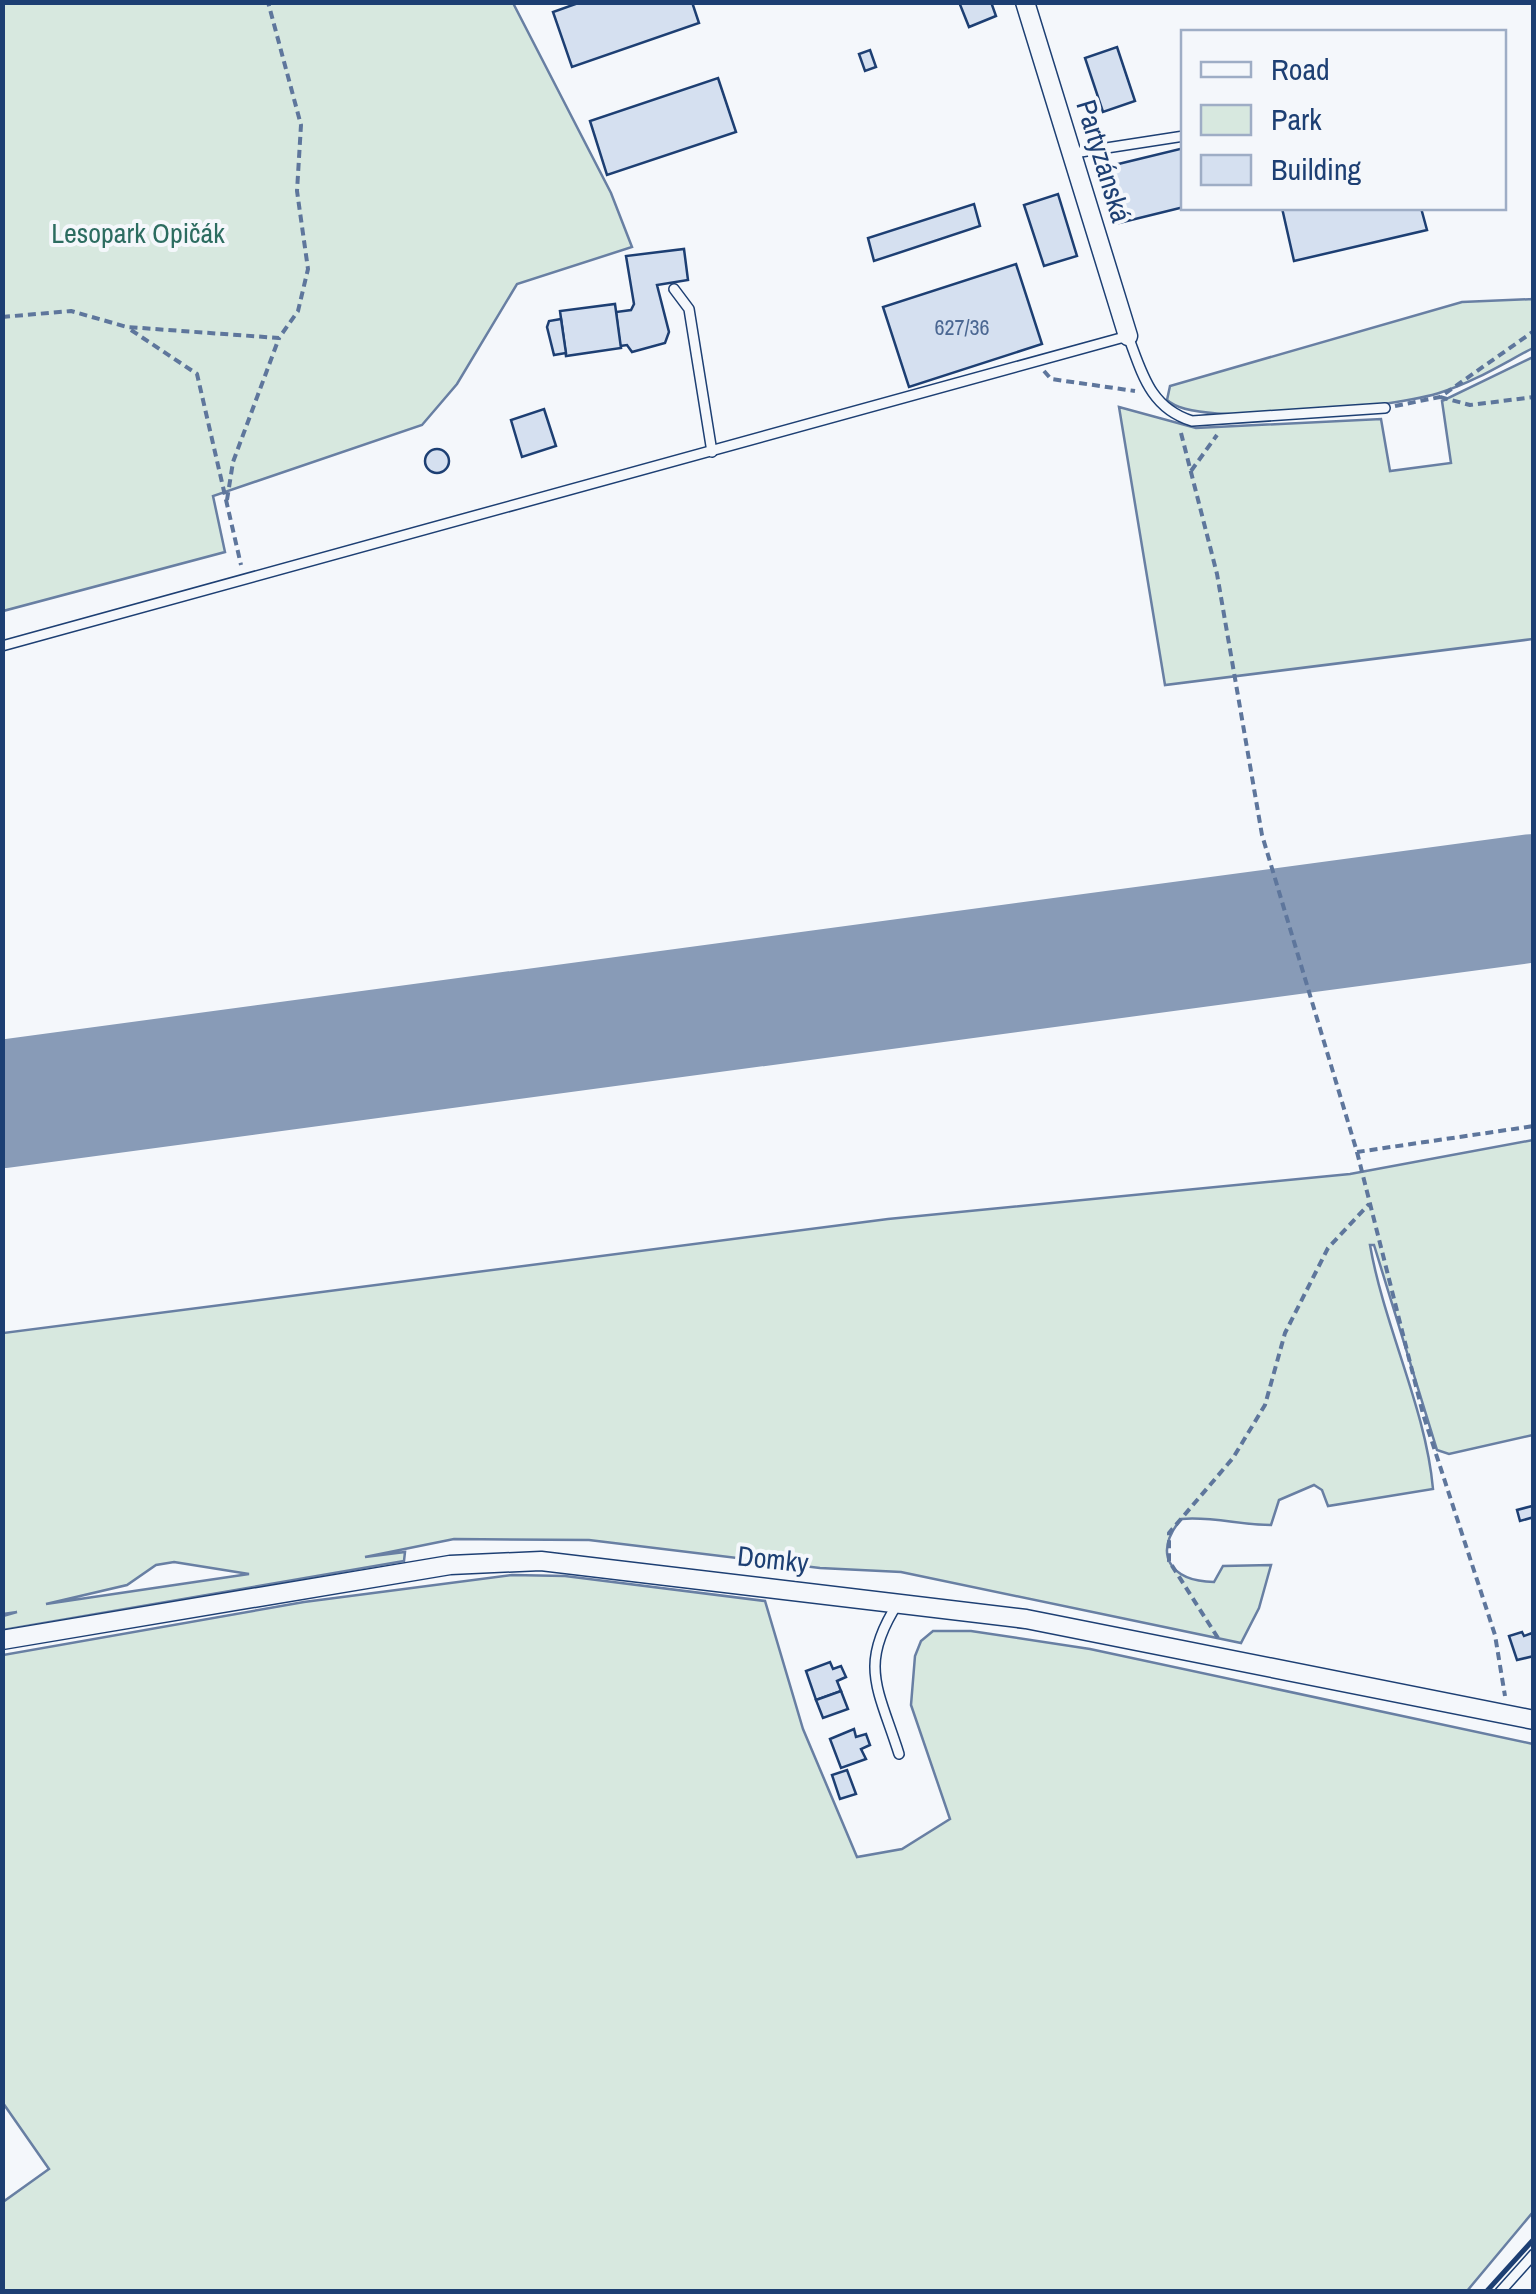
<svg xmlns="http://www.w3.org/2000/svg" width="1536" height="2294" font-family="'Archivo Narrow',sans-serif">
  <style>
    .green { fill: #d7e8df; stroke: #687fa3; stroke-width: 2.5; fill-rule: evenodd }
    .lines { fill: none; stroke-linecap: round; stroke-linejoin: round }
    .runway { stroke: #889bb7; stroke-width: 128 }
    .building { fill: #d5e0f0; stroke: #1d3f73; stroke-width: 2.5 }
    .lane-casing { stroke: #1d3f73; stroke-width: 12 }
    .street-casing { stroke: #1d3f73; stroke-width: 21 }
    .path { stroke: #5e769c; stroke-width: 4; stroke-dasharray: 8 5; stroke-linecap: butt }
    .lane { stroke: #f4f7fb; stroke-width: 9 }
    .street { stroke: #f4f7fb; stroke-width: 18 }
    .wall { stroke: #1d3f73; stroke-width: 5 }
    .labels { text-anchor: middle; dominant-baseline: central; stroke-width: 8; stroke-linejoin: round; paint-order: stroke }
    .number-label { font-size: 22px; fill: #4b6792 }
    .street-label { font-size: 28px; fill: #1d3f73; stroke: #f4f7fb }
    .park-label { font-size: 28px; fill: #2c6c60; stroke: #f4f7fb }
  </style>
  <rect width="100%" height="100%" fill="#f4f7fb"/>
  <g class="green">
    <path d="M3 2 513 3 611 193 632 247 517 284 457 384 422 425 213 496 225 552 3 611Z"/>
    <path d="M1533 299V348C1504 363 1474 382 1442 392 1399 407 1198 430 1167 400L1170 386 1462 302Z"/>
    <path d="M1533 357V639L1165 685 1119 407 1196 428 1381 419 1390 471 1451 463 1442 401Z"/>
    <path d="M1533 1140V1435L1449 1454 1437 1450 1374 1245H1370C1384 1326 1426 1409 1433 1489L1328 1506 1322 1490 1314 1485 1279 1500 1271 1525C1240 1525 1212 1516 1181 1519 1152 1555 1171 1581 1214 1582L1223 1566 1271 1565 1259 1608 1241 1643 901 1572 820 1568 589 1540 454 1539 365 1557 405 1552 404 1561 3 1630V1616L17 1612 3 1614V1333L888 1219 1350 1174ZM174 1562 249 1574 46 1604 127 1585 156 1565Z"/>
    <path d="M512 1575 565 1576 765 1601 803 1729 857 1857 902 1849 950 1819 911 1705 915 1656 921 1641 933 1631H971L1090 1649 1533 1744V2212L1467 2291H3V2202L49 2169 3 2103V1655L304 1602Z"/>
  </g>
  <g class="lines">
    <path class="runway" d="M2 1104 1534 898"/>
  </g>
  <g class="building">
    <path d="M581 2H692L699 23 572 67 553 12Z"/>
    <path d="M959 2H991L996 16 969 27Z"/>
    <path d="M1117 47 1135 101 1103 112 1085 58Z"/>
    <path d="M870 50 876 67 865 71 859 54Z"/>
    <path d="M718 78 736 132 607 175 590 121Z"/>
    <path d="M1184 148V207L1119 223 1106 167Z"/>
    <path d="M1058 194 1077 256 1044 266 1024 205Z"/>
    <path d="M974 204 980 226 874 261 868 238Z"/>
    <path d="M1282 208H1421L1427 230 1294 261Z"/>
    <path d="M684 249 688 280 657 285 669 332 665 343 632 352 627 345 620 346 616 312 631 310 634 304 626 256Z"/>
    <path d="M1016 264 1042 344 909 387 883 307Z"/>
    <path d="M615 304 621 348 566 356 560 311Z"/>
    <path d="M561 319 566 353 554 355 547 327 549 321Z"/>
    <path d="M544 409 556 446 522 457 511 420Z"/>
    <circle cx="437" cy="461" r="12"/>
    <path d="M1532 1506 1534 1517 1520 1521 1517 1510Z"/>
    <path d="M1522 1632 1524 1636 1532 1633 1534 1656 1517 1660 1509 1636Z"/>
    <path d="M830 1662 833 1669 841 1666 846 1677 837 1681 841 1691 816 1700 806 1671Z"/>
    <path d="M841 1691 848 1709 823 1718 816 1700Z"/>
    <path d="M854 1729 856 1737 866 1734 870 1745 861 1749 866 1759 841 1768 830 1739Z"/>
    <path d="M847 1770 856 1794 840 1799 832 1775Z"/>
  </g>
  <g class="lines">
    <defs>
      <g id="lane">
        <path d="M1074 153 1184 136"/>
        <path d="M674 289 689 309 712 452"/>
        <path d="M2 646 1128 336C1142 373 1150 408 1192 421L1385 408"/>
        <path d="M898 1603C858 1665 878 1688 899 1754"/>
        <path d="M1500 2292 1534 2254"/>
      </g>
      <g id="street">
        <path d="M1025 2 1128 336"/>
        <path d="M2 1640 450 1565 541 1561 1026 1619 1534 1720"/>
      </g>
    </defs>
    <use href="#lane" class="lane-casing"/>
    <use href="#street" class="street-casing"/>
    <g class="path">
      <path d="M2 317 71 311 127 327 279 338 298 311 308 269 297 191 301 125 268 2"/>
      <path d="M131 330 197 374 241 565"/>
      <path d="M1044 371 1051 379 1135 391"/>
      <path d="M1440 397 1470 405 1534 397"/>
      <path d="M1395 406 1440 397 1534 331"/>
      <path d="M1181 433 1217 574 1262 835 1357 1152 1534 1126"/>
      <path d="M1191 471 1217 435"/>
      <path d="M227 500 233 462 279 338"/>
      <path d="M1357 1152 1423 1414 1495 1635 1505 1696"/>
      <path d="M1218 1638 1169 1561V1533L1233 1458 1265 1405 1285 1333 1328 1248 1369 1204"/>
    </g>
    <use href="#lane" class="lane"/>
    <use href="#street" class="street"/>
    <path class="wall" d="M1486 2292 1534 2239"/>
  </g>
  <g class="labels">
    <g class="number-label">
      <text x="962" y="327">627/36</text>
    </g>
    <g class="street-label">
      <text transform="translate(1104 161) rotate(73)">Partyzánská</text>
      <text transform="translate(773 1559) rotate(6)">Domky</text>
    </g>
    <g class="park-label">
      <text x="138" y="233">Lesopark Opičák</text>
    </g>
  </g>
  <rect width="1536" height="2294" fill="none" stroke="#1d3f73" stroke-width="10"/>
  <rect x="1181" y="30" width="325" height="180" fill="#f4f7fb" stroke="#9eadc5" stroke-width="2.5"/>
  <rect x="1201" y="62" width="50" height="15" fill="#f4f7fb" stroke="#9eadc5" stroke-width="2.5"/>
  <text x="1271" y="80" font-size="30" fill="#1d3f73">Road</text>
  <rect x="1201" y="105" width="50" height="30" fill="#d7e8df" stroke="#9eadc5" stroke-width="2.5"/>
  <text x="1271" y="130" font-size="30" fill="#1d3f73">Park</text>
  <rect x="1201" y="155" width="50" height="30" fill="#d5e0f0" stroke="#9eadc5" stroke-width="2.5"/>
  <text x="1271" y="180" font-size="30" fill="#1d3f73">Building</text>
</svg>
